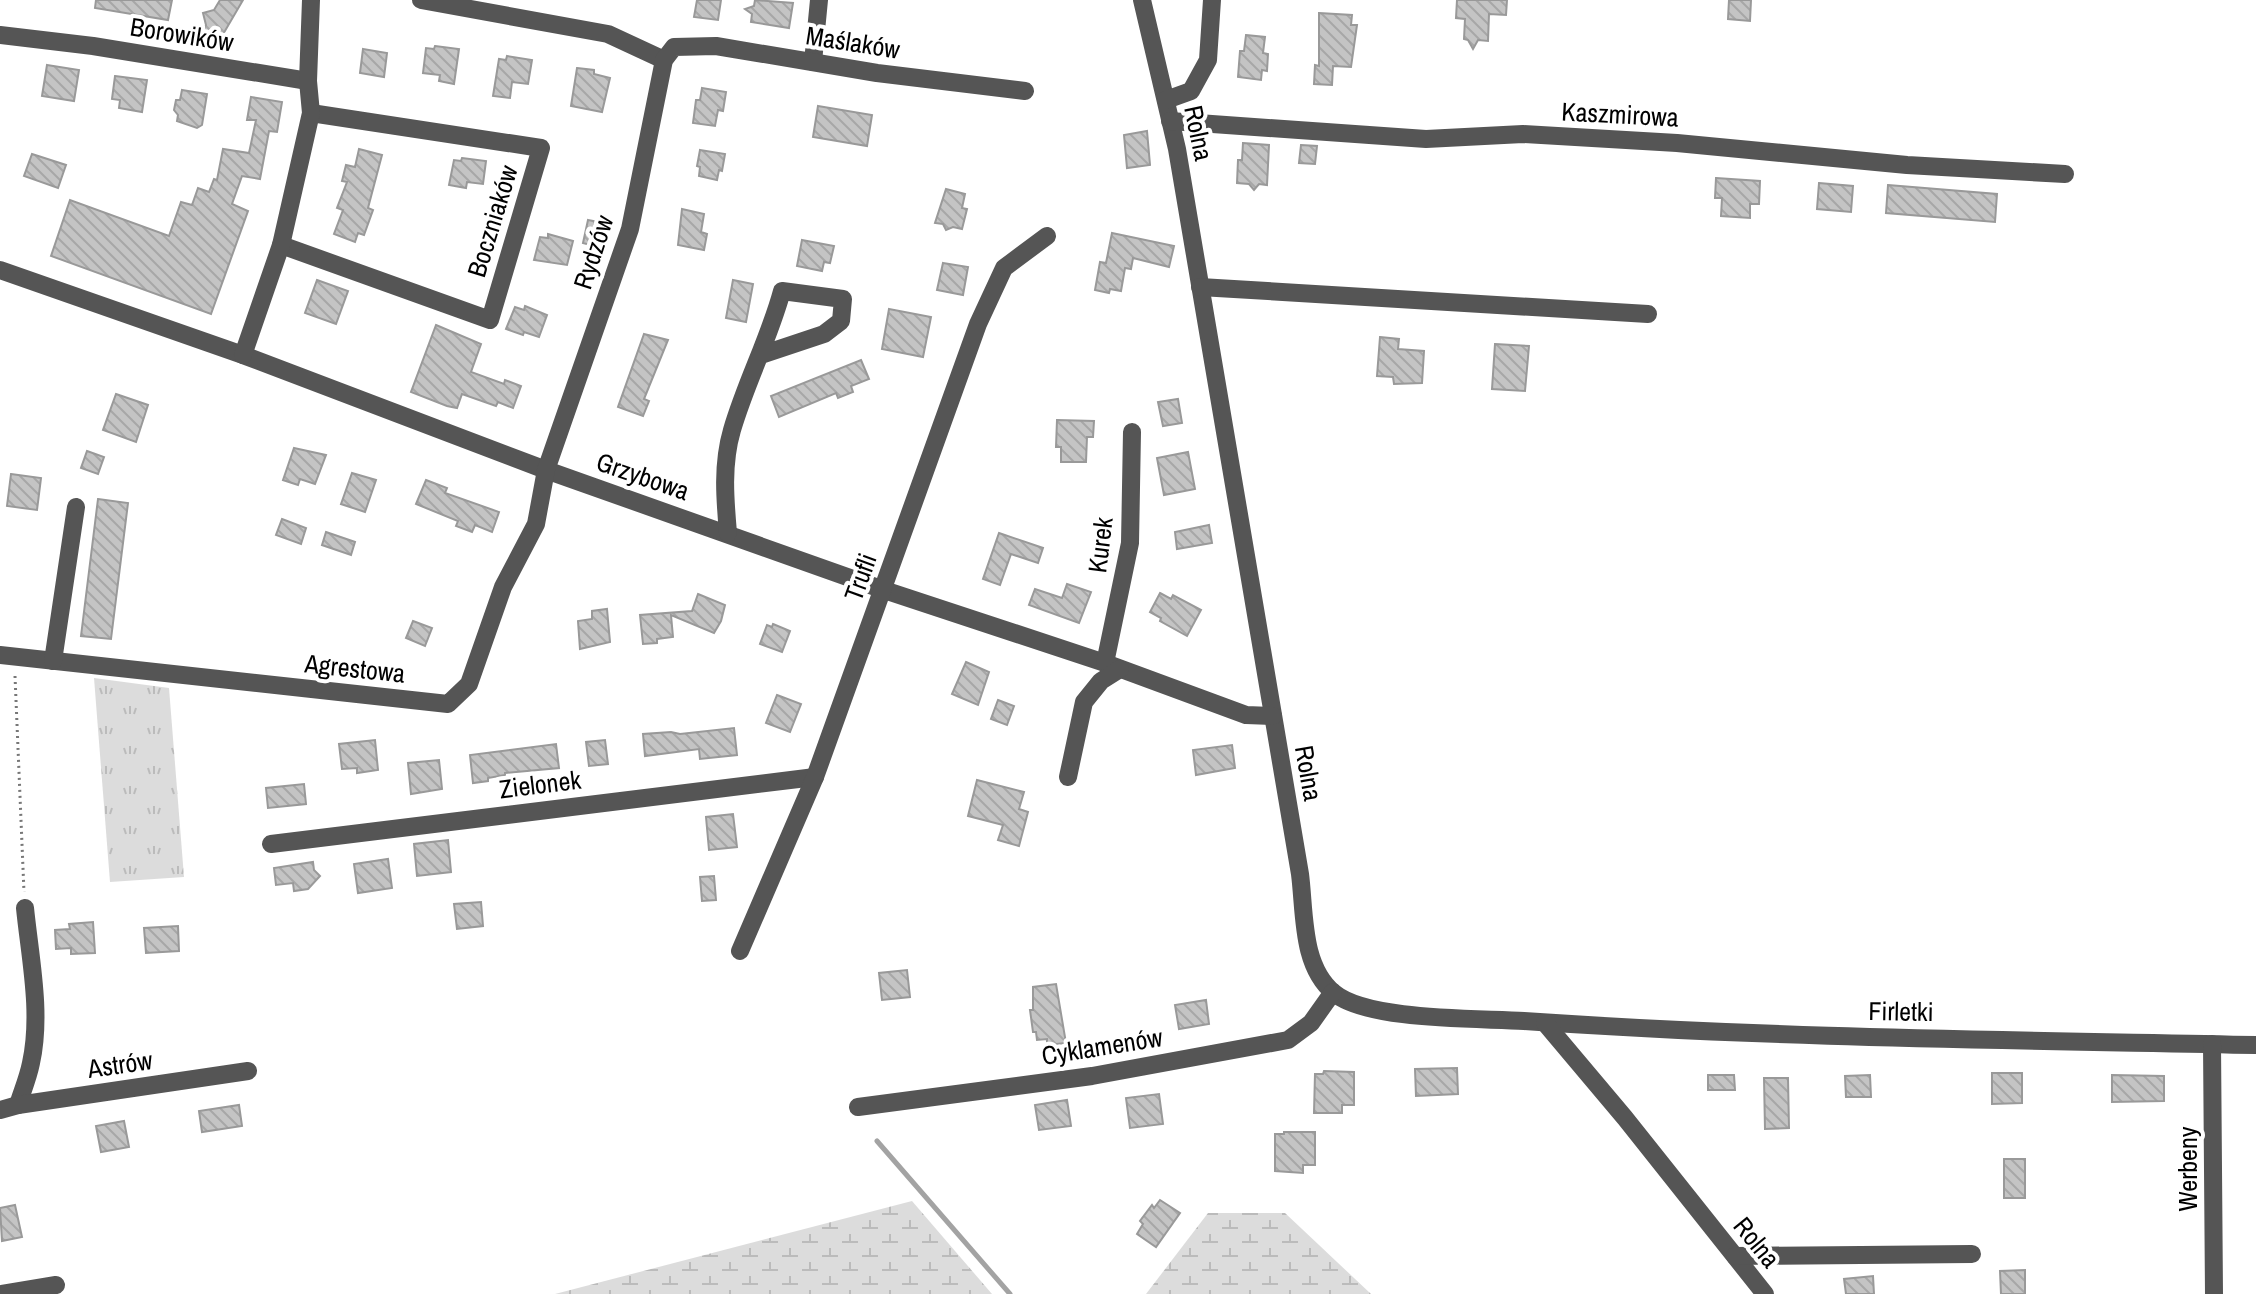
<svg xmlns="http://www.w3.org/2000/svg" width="2256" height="1294" font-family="'Archivo Narrow',sans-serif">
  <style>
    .grass { fill: url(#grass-tufts) }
    .wetland { fill: url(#wetland-marsh) }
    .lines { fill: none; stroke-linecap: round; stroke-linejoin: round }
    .stream { stroke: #a3a3a3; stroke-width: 5 }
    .building { fill: url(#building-back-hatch); stroke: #999; stroke-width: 2 }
    .path { stroke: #777; stroke-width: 3; stroke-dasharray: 2 4; stroke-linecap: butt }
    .minor { stroke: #555; stroke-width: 18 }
    .labels { text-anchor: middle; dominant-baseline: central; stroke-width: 8; stroke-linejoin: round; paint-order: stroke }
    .street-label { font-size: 26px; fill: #000; stroke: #fff }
  </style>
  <defs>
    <pattern id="grass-tufts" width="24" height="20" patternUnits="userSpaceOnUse" patternTransform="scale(2)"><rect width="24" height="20" fill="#dcdcdc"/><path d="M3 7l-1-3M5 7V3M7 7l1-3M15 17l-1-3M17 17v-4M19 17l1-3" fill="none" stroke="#bbb"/></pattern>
    <pattern id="wetland-marsh" width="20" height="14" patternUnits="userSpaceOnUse" patternTransform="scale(2)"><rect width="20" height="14" fill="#dcdcdc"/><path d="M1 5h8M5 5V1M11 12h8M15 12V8" fill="none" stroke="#bbb"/></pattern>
    <pattern id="building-back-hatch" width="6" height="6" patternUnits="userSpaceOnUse" patternTransform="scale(2)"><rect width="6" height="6" fill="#c4c4c4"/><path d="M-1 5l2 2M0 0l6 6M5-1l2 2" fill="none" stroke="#a7a7a7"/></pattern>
  </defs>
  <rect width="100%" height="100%" fill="#fff"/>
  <path class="grass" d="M94 678 169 688 184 877 110 882Z"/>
  <g class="wetland">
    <path d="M912 1201 992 1294H555Z"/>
    <path d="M1208 1213H1285L1371 1294H1146Z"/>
  </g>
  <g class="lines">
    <path class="stream" d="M877 1141 1010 1294"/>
  </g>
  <g class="building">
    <path d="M96 0H172L168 20 95 8Z"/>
    <path d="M220 0H243L218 43 201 33 206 25 203 13 214 10Z"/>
    <path d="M697 0H721L718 20 694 17Z"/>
    <path d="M755 0 793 3 789 28 751 22 752 14 745 9 754 6Z"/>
    <path d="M1457 0H1507L1506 15 1489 14 1488 41 1478 40 1473 49 1468 40 1464 39 1465 19 1456 18Z"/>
    <path d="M1729 0H1751L1750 21 1728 19Z"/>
    <path d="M1319 13 1352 15 1351 25H1357L1351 67 1333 66 1332 85 1314 84 1315 65 1319 66Z"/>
    <path d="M1246 35 1265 37 1263 53 1268 54 1267 71 1262 70 1261 80 1238 77 1240 51H1244Z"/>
    <path d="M435 46 459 49 454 84 439 81 440 75 423 73 426 48 434 49Z"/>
    <path d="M363 49 387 53 384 77 360 73Z"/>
    <path d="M507 56 532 60 528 84 512 82 510 98 493 96 499 59 506 60Z"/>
    <path d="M47 65 79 70 74 101 42 96Z"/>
    <path d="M577 68 594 70V74L610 78 602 112 571 106Z"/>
    <path d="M115 76 147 80 142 112 119 108 120 100 112 99Z"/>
    <path d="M702 88 726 92 723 111 718 110 715 126 693 123 696 100H700Z"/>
    <path d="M182 90 207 94 202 125 197 128 177 121 178 115 174 110 176 100H180Z"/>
    <path d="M251 97 282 102 277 132 269 131 260 179 242 176 232 204 248 211 211 314 51 256 70 200 169 236 181 202 192 205 198 188 209 192 214 179 217 180 223 149 249 153 256 120H247Z"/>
    <path d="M818 106 872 115 867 146 813 137Z"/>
    <path d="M1147 131 1150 165 1127 168 1124 135Z"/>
    <path d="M1243 143 1269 145 1267 185 1259 184 1254 190 1249 184 1237 183 1238 160H1242Z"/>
    <path d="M1301 145 1317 146 1315 164 1299 163Z"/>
    <path d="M359 149 382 155 368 208 373 210 364 235 358 233 355 242 334 234 343 210 337 208 347 182 342 181 346 165 355 167Z"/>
    <path d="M700 150 725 154 722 171 719 170 717 180 699 176 700 167 697 166Z"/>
    <path d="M32 154 66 165 58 188 24 176Z"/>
    <path d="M462 158 486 161 483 184 467 182 466 188 449 185 454 160 461 161Z"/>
    <path d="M1716 178 1760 181 1759 204H1750V218L1721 216 1722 198H1715Z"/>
    <path d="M1819 183 1853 186 1851 212 1817 209Z"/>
    <path d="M1888 185 1997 194 1995 222 1886 213Z"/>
    <path d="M946 189 965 194 962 208 967 209 962 229 953 227 946 230 943 224 935 223Z"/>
    <path d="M682 209 704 214 701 232 707 234 704 250 678 245Z"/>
    <path d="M588 220 604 223 598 247 583 243Z"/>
    <path d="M1112 233 1174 246 1169 267 1133 258 1131 269 1125 268 1121 291 1110 289 1109 293 1095 290 1100 262 1106 263Z"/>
    <path d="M548 234 573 241 567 265 534 260 540 237 548 238Z"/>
    <path d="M802 240 834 246 830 263 824 262 822 271 797 266Z"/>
    <path d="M943 263 968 267 963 295 937 290Z"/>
    <path d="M317 280 348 291 336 324 305 313Z"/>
    <path d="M733 280 753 284 746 322 726 318Z"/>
    <path d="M525 306 547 315 539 337 524 332 523 335 506 329 515 307 524 310Z"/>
    <path d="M889 309 931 317 923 357 882 349Z"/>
    <path d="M436 325 481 344 471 372 504 384 505 380 521 386 513 408 498 402 496 406 462 394 457 408 447 406 411 392Z"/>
    <path d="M644 334 668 340 644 399 649 401 643 416 618 407Z"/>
    <path d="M1380 337 1399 339 1398 349 1424 351 1422 383 1394 384 1393 377 1377 376Z"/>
    <path d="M1495 344 1529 346 1525 391 1492 389Z"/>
    <path d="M861 360 869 379 851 386 853 392 838 398 836 393 779 417 771 396Z"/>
    <path d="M116 394 148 405 136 442 103 430Z"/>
    <path d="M1178 399 1182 423 1163 426 1158 402Z"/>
    <path d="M1057 420 1094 421 1093 437H1087L1086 462H1061V447H1056Z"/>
    <path d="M294 448 326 455 315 484 300 479 298 485 283 480Z"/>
    <path d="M87 451 104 457 98 474 81 468Z"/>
    <path d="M1188 452 1195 489 1164 495 1157 458Z"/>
    <path d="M352 473 376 480 365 512 341 504Z"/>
    <path d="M11 474 41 478 37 510 7 506Z"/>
    <path d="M426 480 447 488 445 493 499 512 492 532 475 525 472 532 456 526 458 521 416 504Z"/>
    <path d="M98 499 128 503 111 639 81 636Z"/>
    <path d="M282 519 306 528 301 544 276 535Z"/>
    <path d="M1209 525 1212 543 1177 549 1175 532Z"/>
    <path d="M326 532 355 542 351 555 322 545Z"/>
    <path d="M999 533 1043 548 1038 563 1011 554 1000 585 983 579Z"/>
    <path d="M1067 584 1091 592 1079 623 1029 605 1035 589 1062 598Z"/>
    <path d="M1160 593 1171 599 1173 595 1201 610 1187 636 1160 621 1161 618 1150 612Z"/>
    <path d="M698 594 725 605 721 621 714 633 671 615 673 637 657 639V643L643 644 640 615 692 611Z"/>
    <path d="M607 609 610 642 580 649 578 621 592 619V611Z"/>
    <path d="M413 621 432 628 425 646 406 638Z"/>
    <path d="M773 624 790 631 782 652 760 644 767 625 772 627Z"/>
    <path d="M966 662 989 672 978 705 952 694Z"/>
    <path d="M777 695 801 704 790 732 766 723Z"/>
    <path d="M998 700 1014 706 1007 725 991 719Z"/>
    <path d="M734 728 737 755 700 759 699 749 645 756 643 734 671 732 680 734Z"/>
    <path d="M375 740 378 770 357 773V768L342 769 339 744Z"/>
    <path d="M605 740 608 764 589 766 586 742Z"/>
    <path d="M556 744 559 768 505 773V775L488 778V781L473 783 470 755Z"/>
    <path d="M1232 745 1235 768 1196 775 1193 750Z"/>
    <path d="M439 760 442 789 411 794 408 763Z"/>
    <path d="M977 780 1024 792 1019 809 1028 812 1019 846 998 840 1003 825 968 816Z"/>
    <path d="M304 784 306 804 268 808 266 788Z"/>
    <path d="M733 814 737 847 709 850 706 817Z"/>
    <path d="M448 840 451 872 417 876 414 844Z"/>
    <path d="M388 859 392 888 358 893 354 864Z"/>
    <path d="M313 862 314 870 320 876 308 889 294 891 293 883 276 885 274 868Z"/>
    <path d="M714 876 716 900 702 901 700 877Z"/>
    <path d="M481 902 483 926 457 929 454 904Z"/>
    <path d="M93 922 95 953 71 954V948L56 949 55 930 70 929 69 924Z"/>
    <path d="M178 926 179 951 146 953 144 928Z"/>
    <path d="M907 970 910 997 882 1000 879 973Z"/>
    <path d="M1056 984 1066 1043 1047 1045V1039L1037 1040 1036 1032H1033L1030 1010H1033V987Z"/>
    <path d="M1206 1000 1209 1024 1179 1029 1175 1005Z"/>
    <path d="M1457 1068 1458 1094 1416 1096 1415 1069Z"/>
    <path d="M1324 1071 1354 1072V1105H1342V1113H1314L1315 1074H1323Z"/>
    <path d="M1992 1073H2022V1103L1992 1104Z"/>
    <path d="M1708 1075H1734L1735 1090H1708Z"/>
    <path d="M1870 1075 1871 1097H1846L1845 1076Z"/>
    <path d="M2112 1075 2164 1076V1101L2112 1102Z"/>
    <path d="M1764 1078H1788L1789 1128 1765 1129Z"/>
    <path d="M1159 1094 1163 1124 1130 1128 1126 1098Z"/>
    <path d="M1067 1100 1071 1126 1039 1130 1035 1105Z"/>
    <path d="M239 1105 242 1126 202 1132 199 1111Z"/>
    <path d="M124 1121 129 1147 101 1152 96 1126Z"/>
    <path d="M1284 1132H1315V1165H1303V1173L1275 1171V1134H1284Z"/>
    <rect x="2004" y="1159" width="21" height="39"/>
    <path d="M1160 1200 1180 1213 1156 1247 1137 1234 1143 1224 1140 1221 1152 1205 1154 1208Z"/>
    <path d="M15 1205 22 1237 2 1241 0 1208Z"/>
    <path d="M2025 1270V1294H2001L2000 1271Z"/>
    <path d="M1873 1276 1874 1294H1846L1844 1279Z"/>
  </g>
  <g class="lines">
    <path class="path" d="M15 676 24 892"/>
    <g class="minor">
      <path d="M421 0 608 34 664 60"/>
      <path d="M1142 0 1177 149 1300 874C1305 913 1301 966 1334 993 1368 1021 1478 1018 1524 1021 1767 1038 2012 1040 2256 1045"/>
      <path d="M0 35 93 46 308 81"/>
      <path d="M813 62 819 0"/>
      <path d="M1166 100 1191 91 1208 60 1212 0"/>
      <path d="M1170 121 1426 139 1523 134 1677 143 1907 165 2065 174"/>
      <path d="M281 245 490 320 541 148 311 113"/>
      <path d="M0 270 243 355 546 470 884 590 1105 663 1246 715 1273 716"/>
      <path d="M1200 287 1648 314"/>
      <path d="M243 355 281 245 311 113 308 81 311 0"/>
      <path d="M728 533C725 499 722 464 732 430 746 382 769 339 782 291L843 299 841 321 824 334 761 355"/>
      <path d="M0 655 448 704 469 684 503 587 536 524 546 470 630 229 664 60 674 47 716 46 877 73 1025 91"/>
      <path d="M53 661 76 507"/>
      <path d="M1105 663 1130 543 1132 432"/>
      <path d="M1068 777 1084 702 1101 681 1120 669"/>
      <path d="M271 844 815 777"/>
      <path d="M740 951 815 777 978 324 1004 268 1047 236"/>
      <path d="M1545 1023 1625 1118 1765 1294"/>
      <path d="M2212 1044 2214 1294"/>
      <path d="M18 1105C22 1092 28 1078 31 1063 42 1013 30 958 25 908"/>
      <path d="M858 1107 1092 1076 1288 1040 1311 1023 1333 992"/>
      <path d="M0 1110 18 1105 248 1071"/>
      <path d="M1735 1256 1972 1254"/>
      <path d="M2 1294 56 1285"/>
    </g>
  </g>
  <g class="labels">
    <g class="street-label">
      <text transform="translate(182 34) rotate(9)">Borowików</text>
      <text transform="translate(853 42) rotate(9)">Maślaków</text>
      <text transform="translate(1620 114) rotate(3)">Kaszmirowa</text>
      <text transform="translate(1199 133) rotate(78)">Rolna</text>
      <text transform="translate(492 221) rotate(-73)">Boczniaków</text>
      <text transform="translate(593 252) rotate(-72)">Rydzów</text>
      <text transform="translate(643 476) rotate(19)">Grzybowa</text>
      <text transform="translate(1100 545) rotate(-83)">Kurek</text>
      <text transform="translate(860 577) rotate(-70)">Trufli</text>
      <text transform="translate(355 668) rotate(6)">Agrestowa</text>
      <text transform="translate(1309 773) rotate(80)">Rolna</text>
      <text transform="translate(540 784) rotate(-7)">Zielonek</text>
      <text transform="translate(1901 1011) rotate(1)">Firletki</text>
      <text transform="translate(1102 1046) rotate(-9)">Cyklamenów</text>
      <text transform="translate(120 1064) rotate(-8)">Astrów</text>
      <text transform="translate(2187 1169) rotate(-90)">Werbeny</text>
      <text transform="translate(1757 1242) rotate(51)">Rolna</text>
    </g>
  </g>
</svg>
